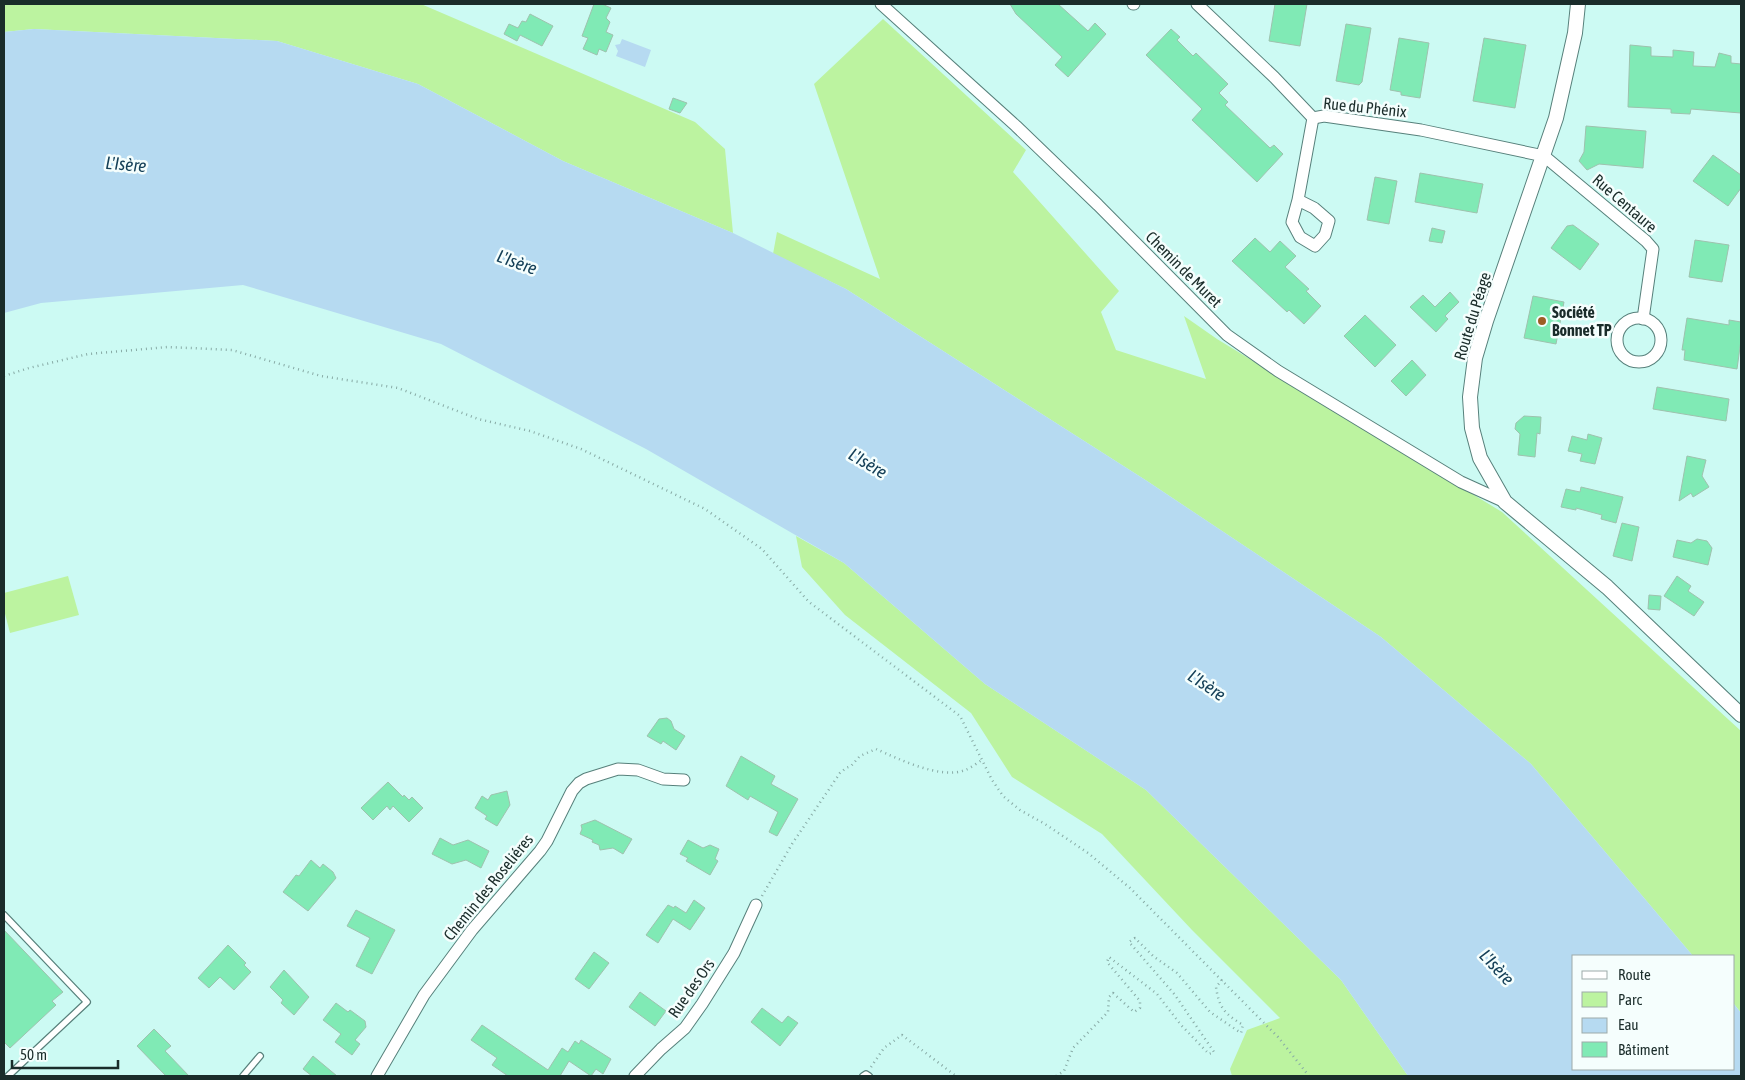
<svg xmlns="http://www.w3.org/2000/svg" width="1745" height="1080" font-family="'Asap Condensed',sans-serif">
<style>
.green{fill:#bcf3a0}
.water{fill:#b6daf1}
.building{fill:#80eab5;stroke:#9ec2ae}
.lines{fill:none;stroke-linecap:round;stroke-linejoin:round}
.service-casing{stroke:#57807b;stroke-width:8}
.minor-casing{stroke:#57807b;stroke-width:13}
.tertiary-casing{stroke:#57807b;stroke-width:16}
.path{stroke:#87aaa5;stroke-width:2.5;stroke-dasharray:1 4;stroke-linecap:butt}
.service{stroke:#fff;stroke-width:5.5}
.minor{stroke:#fff;stroke-width:11}
.tertiary{stroke:#fff;stroke-width:14}
.poi-dot{fill:#9c5e24;stroke:#f5fefd;stroke-width:2}
.labels{text-anchor:middle;dominant-baseline:central;stroke-width:5;stroke-linejoin:round;paint-order:stroke}
.street-label{font-size:16px;fill:#1a2c2a;stroke:#f5fefd}
.poi-label{font-size:16px;font-weight:bold;fill:#1a2c2a;stroke:#f5fefd;text-anchor:start}
.water-label{font-size:18px;font-style:italic;fill:#154058;stroke:#f5fefd}
</style>
<rect width="100%" height="100%" fill="#ccfaf3"/>
<g class="green">
<polygon points="4,4 421,4 695,122 725,149 733,233 563,161 418,84 277,41 34,29 4,32"/>
<polygon points="883,19 1026,150 1013,172 1119,291 1101,312 1116,350 1206,379 1184,316 1217,339 1502,512 1741,731 1741,1013 1734,1004 1734,956 1693,956 1531,764 1381,637 1147,481 846,289 773,254 777,232 880,279 814,84"/>
<polygon points="796,536 844,563 985,684 1146,790 1341,980 1408,1076 1232,1076 1230,1069 1247,1030 1280,1018 1192,930 1102,834 1012,777 971,713 845,615 802,567"/>
<polygon points="68,576 79,615 10,633 4,610 4,593"/>
</g>
<g class="water">
<polygon points="34,29 277,41 418,84 563,161 733,233 846,289 1147,481 1381,637 1531,764 1693,956 1574,956 1574,1069 1734,1069 1734,1004 1741,1013 1741,1076 1408,1076 1341,980 1146,790 985,684 844,563 646,449 441,344 243,285 41,303 4,313 4,32"/>
<polygon points="622,39 651,50 645,67 616,56 618,51 615,45 620,44"/>
</g>
<g class="building">
<polygon points="594,4 602,4 611,8 606,18 610,22 606,32 613,35 606,52 599,49 597,55 583,49 588,38 582,36"/>
<polygon points="1010,4 1058,4 1088,31 1095,23 1106,34 1068,77 1055,65 1062,57 1016,14"/>
<polygon points="1275,4 1307,4 1300,46 1269,41"/>
<polygon points="530,14 553,26 542,46 520,35 517,41 504,34 509,24 518,28 522,21 526,22"/>
<polygon points="1346,24 1371,28 1362,82 1359,85 1336,81"/>
<polygon points="1171,29 1180,37 1177,40 1193,56 1196,53 1228,84 1219,93 1228,102 1225,105 1270,148 1274,145 1283,154 1257,182 1192,120 1202,109 1146,55"/>
<polygon points="1399,38 1429,43 1420,98 1401,95 1401,92 1390,90"/>
<polygon points="1484,38 1526,45 1515,108 1473,101"/>
<polygon points="1630,45 1651,47 1651,56 1673,57 1673,50 1694,52 1693,66 1715,67 1719,53 1731,56 1731,63 1741,64 1741,113 1691,109 1690,114 1671,113 1671,109 1628,107"/>
<polygon points="673,98 687,103 680,113 669,109"/>
<polygon points="1586,126 1646,131 1643,168 1599,164 1587,170 1579,161 1584,152"/>
<polygon points="1713,155 1741,175 1741,188 1728,206 1693,181"/>
<polygon points="1420,173 1483,184 1477,213 1415,202"/>
<polygon points="1375,177 1397,181 1389,224 1367,220"/>
<polygon points="1573,225 1599,244 1580,270 1551,248 1567,226"/>
<polygon points="1432,228 1445,231 1442,243 1429,241"/>
<polygon points="1255,238 1270,252 1280,241 1296,256 1285,267 1309,289 1306,291 1321,306 1304,324 1289,310 1287,312 1232,261"/>
<polygon points="1695,240 1729,245 1722,282 1689,277"/>
<polygon points="1450,292 1459,302 1445,316 1448,319 1436,332 1410,307 1423,295 1435,307"/>
<polygon points="1533,296 1564,302 1556,344 1524,338"/>
<polygon points="1365,315 1396,345 1375,367 1344,336"/>
<polygon points="1687,318 1729,325 1729,320 1741,322 1741,340 1737,369 1684,360 1685,350 1682,350"/>
<polygon points="1412,360 1426,375 1406,396 1391,381"/>
<polygon points="1657,387 1729,399 1726,421 1653,409"/>
<polygon points="1524,416 1541,417 1540,434 1537,433 1535,457 1518,455 1520,434 1515,429 1516,423"/>
<polygon points="1588,434 1602,438 1595,464 1580,461 1582,454 1568,451 1572,436 1587,440"/>
<polygon points="1687,456 1706,460 1702,476 1709,487 1693,497 1691,493 1679,501"/>
<polygon points="1581,487 1623,497 1616,523 1601,519 1602,515 1576,508 1576,510 1561,507 1566,489 1580,492"/>
<polygon points="1622,523 1639,527 1632,561 1613,556"/>
<polygon points="1697,539 1707,541 1712,548 1708,565 1673,557 1677,540 1691,543"/>
<polygon points="1677,576 1691,586 1688,591 1704,602 1694,616 1664,596"/>
<polygon points="1649,595 1661,596 1660,610 1648,609"/>
<polygon points="667,718 671,721 674,729 685,736 676,750 663,741 661,744 647,736 659,719"/>
<polygon points="741,756 775,776 771,784 798,799 777,836 769,832 778,812 750,796 748,800 726,786"/>
<polygon points="388,782 403,797 404,795 409,800 412,797 423,808 409,822 393,806 390,810 387,806 373,820 361,808"/>
<polygon points="507,791 510,805 497,826 485,819 487,816 475,808 482,796 488,800 491,795"/>
<polygon points="595,820 632,839 623,854 613,848 600,850 599,845 592,842 593,840 580,834 582,829 581,825"/>
<polygon points="440,838 453,845 468,840 489,851 481,868 466,860 452,864 432,854"/>
<polygon points="688,840 703,848 710,845 719,849 715,859 718,861 710,875 686,861 688,858 680,854"/>
<polygon points="311,860 320,868 323,864 333,872 336,878 308,911 283,892 296,875 299,876"/>
<polygon points="694,900 705,908 690,930 673,919 658,943 646,935 668,905 674,908 675,906 686,913"/>
<polygon points="356,910 395,930 372,974 356,966 370,938 347,926"/>
<polygon points="4,930 63,992 52,1001 56,1005 10,1048 4,1042"/>
<polygon points="228,945 246,963 244,965 251,972 234,990 220,977 209,988 198,978"/>
<polygon points="594,952 609,963 589,989 575,979"/>
<polygon points="284,970 309,997 294,1015 281,1003 283,1000 270,987"/>
<polygon points="640,992 666,1011 655,1026 629,1007"/>
<polygon points="336,1003 348,1012 350,1010 365,1021 366,1027 355,1040 360,1044 352,1055 335,1042 341,1034 323,1020"/>
<polygon points="762,1008 782,1023 788,1016 798,1023 780,1046 751,1022"/>
<polygon points="482,1025 548,1070 562,1048 568,1052 575,1041 579,1044 581,1040 611,1059 603,1074 596,1069 591,1076 569,1061 560,1076 508,1076 492,1065 497,1058 471,1040"/>
<polygon points="154,1029 171,1046 165,1051 189,1076 166,1076 137,1046"/>
<polygon points="313,1056 337,1076 312,1076 303,1069"/>
</g>
<g class="lines">
<defs>
<g id="service">
<polyline points="4,915 87,1002 8,1076"/>
<polyline points="243,1076 260,1056"/>
<polyline points="863,1076 866,1074 869,1076"/>
</g>
<g id="minor">
<polyline points="881,4 1016,126 1098,205 1227,335 1278,371 1461,482 1505,502"/>
<polyline points="1133,4 1134,4"/>
<polyline points="1197,4 1274,77 1313,118 1324,116 1421,130 1544,156 1646,241 1653,249 1643,319"/>
<polyline points="1298,200 1314,208 1329,221 1325,235 1315,246 1300,237 1292,222 1298,200 1313,118"/>
<circle cx="1639" cy="340" r="22"/>
<polyline points="377,1076 424,995 472,930 540,851 547,841 572,791 579,783 586,779 618,769 638,770 663,779 684,780"/>
<polyline points="635,1076 661,1049 685,1028 702,1004 734,953 756,905"/>
</g>
<polyline id="tertiary" points="1578,4 1575,33 1556,118 1486,321 1475,358 1470,397 1472,428 1480,458 1505,502 1607,587 1741,715"/>
</defs>
<use href="#service" class="service-casing"/>
<use href="#minor" class="minor-casing"/>
<use href="#tertiary" class="tertiary-casing"/>
<g class="path">
<polyline points="4,376 29,368 88,354 168,347 232,350 321,376 398,388 478,419 530,431 581,449 705,509 762,549 809,602 960,716 992,780 1003,796 1020,810 1045,824 1088,853 1130,888 1278,1037 1309,1076"/>
<path d="M762,896L792,844L840,773L846,768L851,766L860,756L876,749C899,759 941,780 965,770C971,768 977,763 982,760"/>
<polyline points="871,1067 884,1048 902,1035 956,1076"/>
<path d="M1056,1076L1064,1071L1073,1048L1108,1012L1109,997L1113,993L1134,1012L1140,1008V1001L1107,962L1109,957L1157,994L1181,1025L1209,1054L1214,1052L1175,995L1129,942L1135,938L1153,956L1177,973L1210,1012L1241,1033L1243,1025C1225,1014 1219,1008 1216,987L1222,980"/>
</g>
<use href="#service" class="service"/>
<use href="#minor" class="minor"/>
<use href="#tertiary" class="tertiary"/>
</g>
<circle class="poi-dot" cx="1542" cy="321" r="5"/>
<g class="labels">
<g class="street-label">
<text transform="translate(1365 107) rotate(6)">Rue du Phénix</text>
<text transform="translate(1625 203) rotate(41)">Rue Centaure</text>
<text transform="translate(1184 269) rotate(45)">Chemin de Muret</text>
<text transform="translate(1472 316) rotate(-73)">Route du Péage</text>
<text transform="translate(488 887) rotate(-51)">Chemin des Roseliéres</text>
<text transform="translate(691 988) rotate(-55)">Rue des Ors</text>
</g>
<g class="poi-label">
<text x="1552" y="312">Société<tspan x="1552" dy="18">Bonnet TP</tspan></text>
</g>
<g class="water-label">
<text transform="translate(126 164) rotate(5)">L'Isère</text>
<text transform="translate(517 262) rotate(20)">L'Isère</text>
<text transform="translate(868 463) rotate(31)">L'Isère</text>
<text transform="translate(1207 685) rotate(34)">L'Isère</text>
<text transform="translate(1497 967) rotate(47)">L'Isère</text>
</g>
</g>
<rect width="1745" height="1080" fill="none" stroke="#1a2c2a" stroke-width="10"/>
<rect x="1572" y="955" width="162" height="115" fill="#f5fefd" stroke="#9daaa9"/>
<rect x="1582" y="971" width="25" height="8" fill="#ffffff" stroke="#9daaa9"/>
<text x="1618" y="980" font-size="15" fill="#1a2c2a">Route</text>
<rect x="1582" y="992" width="25" height="15" fill="#bcf3a0" stroke="#9daaa9"/>
<text x="1618" y="1005" font-size="15" fill="#1a2c2a">Parc</text>
<rect x="1582" y="1018" width="25" height="15" fill="#b6daf1" stroke="#9daaa9"/>
<text x="1618" y="1030" font-size="15" fill="#1a2c2a">Eau</text>
<rect x="1582" y="1042" width="25" height="15" fill="#80eab5" stroke="#9daaa9"/>
<text x="1618" y="1055" font-size="15" fill="#1a2c2a">Bâtiment</text>
<path d="M12 1060v8h106v-8" fill="none" stroke="#1a2c2a" stroke-width="2.5"/>
<text x="20" y="1060" font-size="15" fill="#1a2c2a" stroke="#f5fefd" stroke-width="4" paint-order="stroke">50 m</text>
</svg>
